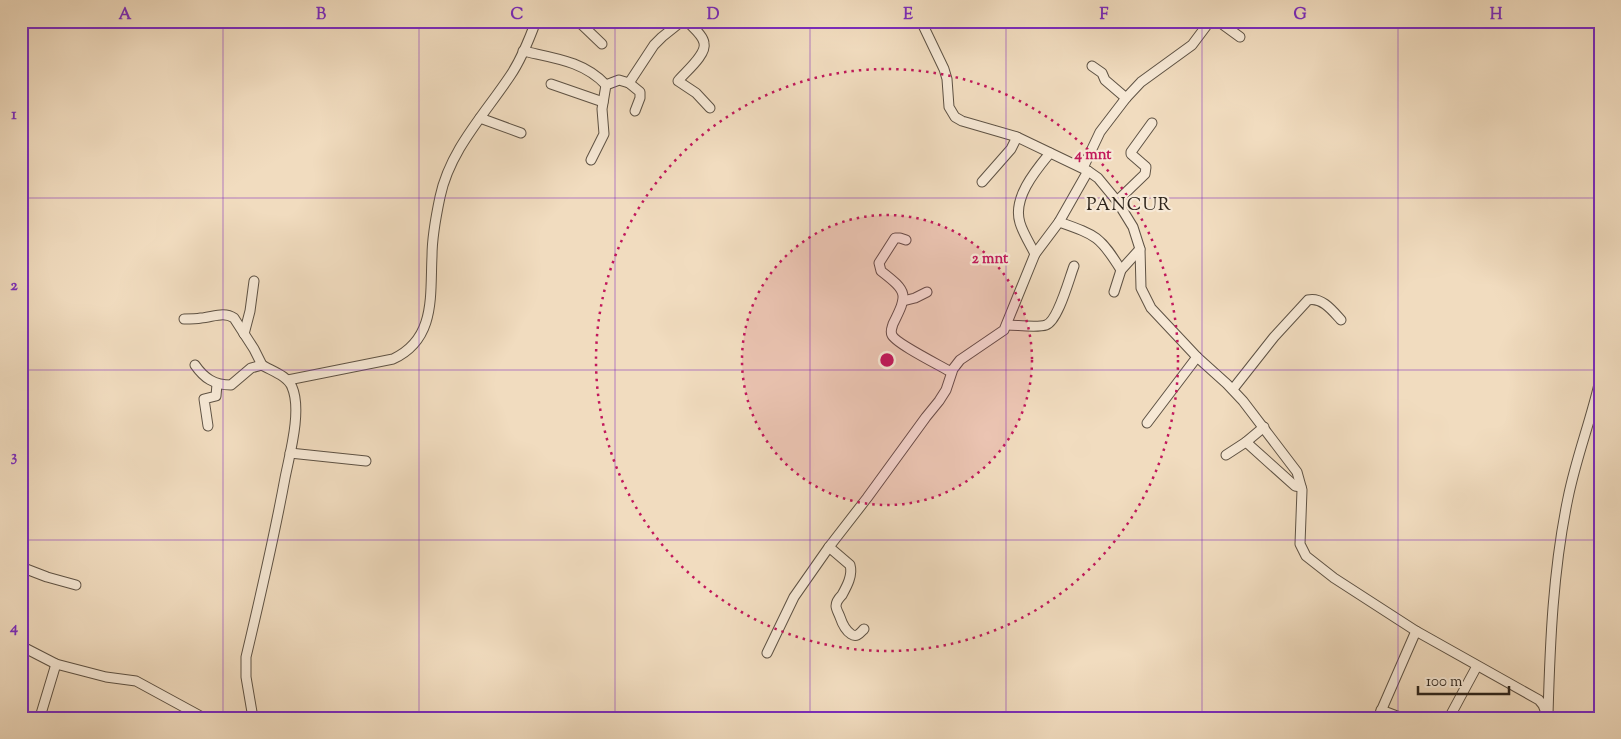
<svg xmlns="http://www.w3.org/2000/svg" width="1621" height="739" font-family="'Sorts Mill Goudy',serif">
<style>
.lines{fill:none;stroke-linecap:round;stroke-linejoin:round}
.minor-casing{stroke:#5e5244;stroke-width:11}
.minor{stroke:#f6e8d5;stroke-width:9}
.grid{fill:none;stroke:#7b2cbf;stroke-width:1;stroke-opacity:0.55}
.ring{fill:none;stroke:#c2185b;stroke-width:2.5;stroke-dasharray:2.5 5}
.labels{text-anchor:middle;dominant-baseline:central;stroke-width:4.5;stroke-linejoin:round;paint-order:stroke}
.quarter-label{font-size:18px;letter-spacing:1px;fill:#2d241b;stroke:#f6e8d5}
.centre{fill:#c2185b;stroke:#f6e8d5;stroke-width:2.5}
.ring-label{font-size:15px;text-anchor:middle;font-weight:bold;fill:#c2185b;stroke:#f6e8d5;stroke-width:4.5;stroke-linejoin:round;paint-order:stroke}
.neatline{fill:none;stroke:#7b2cbf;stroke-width:2}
.grid-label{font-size:16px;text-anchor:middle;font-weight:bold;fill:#7b2cbf}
</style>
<rect width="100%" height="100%" fill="#f1dcbf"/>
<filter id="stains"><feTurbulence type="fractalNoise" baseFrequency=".004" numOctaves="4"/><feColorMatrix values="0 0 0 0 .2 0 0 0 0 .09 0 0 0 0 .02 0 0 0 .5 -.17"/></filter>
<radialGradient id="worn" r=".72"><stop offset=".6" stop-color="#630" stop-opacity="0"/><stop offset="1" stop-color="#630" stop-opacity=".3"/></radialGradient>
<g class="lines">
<defs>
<g id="minor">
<polyline points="578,21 602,44"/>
<path d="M687,21C692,27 703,35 704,43C707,55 684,73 678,81L696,93L710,108"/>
<polyline points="921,21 944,69 947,79 949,107 955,117 962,121 1017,137 1088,171 1098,178 1117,201 1133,227 1140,249 1141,288 1151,308 1197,357 1227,384 1243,401 1297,472 1302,490 1300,544 1306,556 1334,578 1416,631 1539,700 1543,705 1548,718"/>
<polyline points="1218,21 1240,37"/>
<path d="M523,51C553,58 584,61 606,85"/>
<polyline points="1092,66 1102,73 1105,80 1126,98"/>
<polyline points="629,83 640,92 640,98 635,111"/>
<polyline points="551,84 603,102"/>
<polyline points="480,118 521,133"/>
<polyline points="591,160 604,134 602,109 606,85 619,80 629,83 654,45 662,37 682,21"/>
<polyline points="1083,168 1100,132 1126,98 1141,82 1192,45 1210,21"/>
<polyline points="982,182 1011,149 1017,137"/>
<polyline points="1117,201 1145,174 1146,167 1131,154 1131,152 1152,123"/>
<path d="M1059,222C1096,235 1100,236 1121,270"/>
<path d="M906,240L900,238H895L879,263L881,271C908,292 908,294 893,324C892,328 890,331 892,335C895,343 941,366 951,372"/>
<path d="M1035,254C1030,244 1023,233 1020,223C1012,198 1036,170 1050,153"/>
<polyline points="1114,292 1121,270 1140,249"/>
<polyline points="903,301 915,298 927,292"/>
<path d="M184,319C190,319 196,319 201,318C213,317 224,311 234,318L254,349L262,365"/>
<path d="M1007,325C1017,325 1037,328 1046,325C1058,321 1069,279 1074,266"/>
<polyline points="244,334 250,311 254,281"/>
<path d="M195,365C204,378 214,385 231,385L251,368L262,365C272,371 288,376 292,387C302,410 290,453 285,478C274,538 260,598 246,657V677L253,718"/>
<path d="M288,380L393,359C436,339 430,296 432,256C432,237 436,216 440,197C450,150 484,115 510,76C521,60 529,40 536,21"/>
<path d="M1233,389L1274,337L1308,300C1322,297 1332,310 1341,320"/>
<polyline points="1147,423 1197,357"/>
<polyline points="208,426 204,399 216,396 217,384"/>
<polyline points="1264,427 1246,442 1295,486 1301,487"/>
<polyline points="290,453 366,461"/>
<polyline points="1226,455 1246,442"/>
<path d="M829,547L850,565C853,575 847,586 842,595C839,598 836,601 836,606C836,609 839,614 840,617C842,623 845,630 851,634C857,638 860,633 864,629"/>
<polyline points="21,567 47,577 76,585"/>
<polyline points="21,646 56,664 106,677 136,681 204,718"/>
<polyline points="767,653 794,597 829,547 867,498 926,417 939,401 946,390 953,369 960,360 1004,330 1035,254 1059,222 1088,171"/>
<polyline points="1381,710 1402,718"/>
<path d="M1548,715C1550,642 1553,570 1568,498C1576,458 1591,420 1600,380"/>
<polyline points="40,717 56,664"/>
<polyline points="1378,718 1416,631"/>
<polyline points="1449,718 1477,666"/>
</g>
</defs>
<use href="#minor" class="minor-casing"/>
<use href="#minor" class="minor"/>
</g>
<path class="grid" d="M223,21V718M419,21V718M615,21V718M810,21V718M1006,21V718M1202,21V718M1398,21V718M21,198H1600M21,370H1600M21,540H1600"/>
<circle cx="887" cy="360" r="145" fill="#c2185b" fill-opacity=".12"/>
<g class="ring">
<circle cx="887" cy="360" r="145"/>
<circle cx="887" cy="360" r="291"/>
</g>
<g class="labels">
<g class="quarter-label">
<text x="1129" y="206">PANCUR</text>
</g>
</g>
<circle cx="887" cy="360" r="8" class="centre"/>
<g class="ring-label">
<text x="1093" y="159">4 mnt</text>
<text x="990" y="263">2 mnt</text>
</g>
<rect width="1621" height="739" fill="none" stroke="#f1dcbf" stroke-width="55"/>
<path d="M1418 686v8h91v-8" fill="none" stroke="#2d241b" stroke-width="2.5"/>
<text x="1426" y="686" font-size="15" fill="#2d241b" stroke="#f6e8d5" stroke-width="4" paint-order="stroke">100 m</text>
<rect x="28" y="28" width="1566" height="684" class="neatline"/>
<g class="grid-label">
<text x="125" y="19">A</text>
<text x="321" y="19">B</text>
<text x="517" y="19">C</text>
<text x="713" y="19">D</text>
<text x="908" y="19">E</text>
<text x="1104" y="19">F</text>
<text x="1300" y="19">G</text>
<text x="1496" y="19">H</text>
<text x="14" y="119">1</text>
<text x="14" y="290">2</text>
<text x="14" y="461">3</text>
<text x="14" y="632">4</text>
</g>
<rect width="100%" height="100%" filter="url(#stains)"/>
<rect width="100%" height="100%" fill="url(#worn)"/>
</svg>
